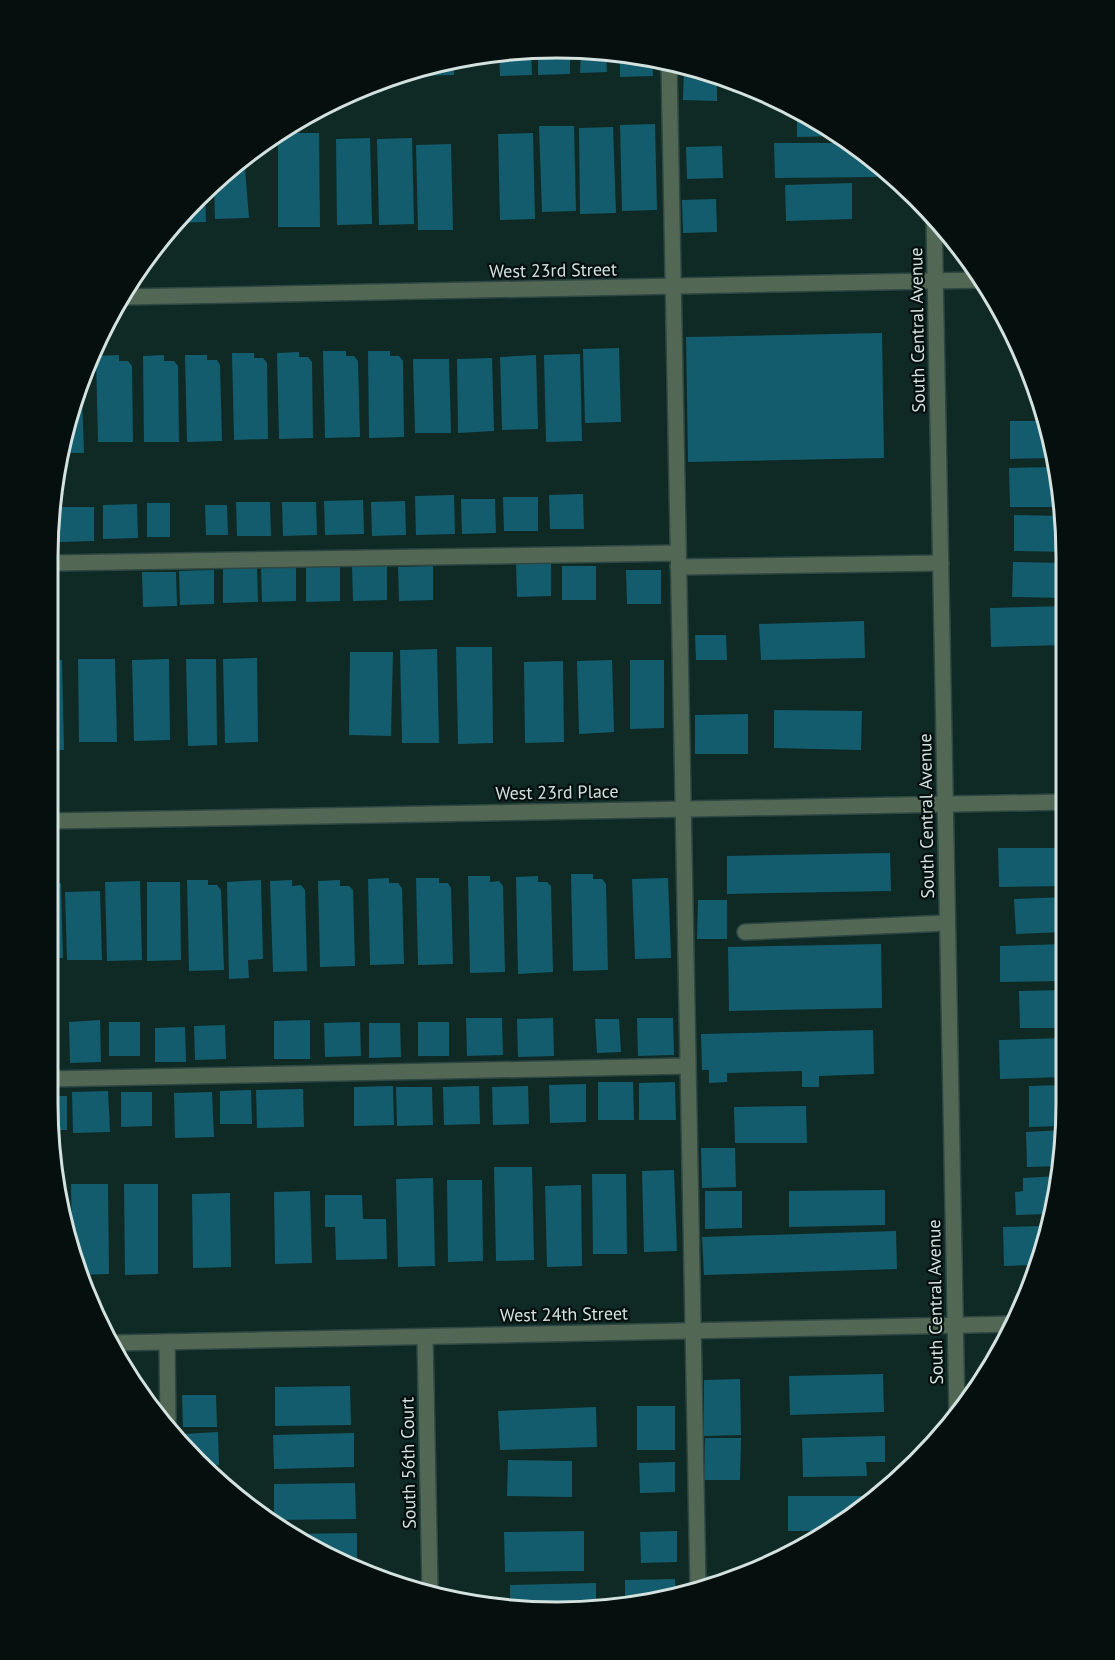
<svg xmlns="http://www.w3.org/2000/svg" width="1115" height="1660" font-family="'PT Sans',sans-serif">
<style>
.building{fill:#135c6d}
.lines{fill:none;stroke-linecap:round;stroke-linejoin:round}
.service-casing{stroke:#2e4743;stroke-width:18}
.minor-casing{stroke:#2e4743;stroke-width:18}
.tertiary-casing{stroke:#2e4743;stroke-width:18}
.service{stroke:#526855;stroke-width:15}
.minor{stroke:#526855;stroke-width:15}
.tertiary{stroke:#526855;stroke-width:15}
.labels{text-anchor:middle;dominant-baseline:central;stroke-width:4.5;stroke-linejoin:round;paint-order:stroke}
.street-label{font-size:18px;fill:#d3e2df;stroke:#050f0e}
.rim{fill:none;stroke:#d3e2df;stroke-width:3}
</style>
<rect width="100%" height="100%" fill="#0f2925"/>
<g class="building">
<polygon points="531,49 532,75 500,76 499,53"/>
<polygon points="538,50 570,51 570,74 538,75"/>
<polygon points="581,51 606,52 607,72 580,73"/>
<polygon points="620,52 652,59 653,76 620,77"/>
<polygon points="454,61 454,75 414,76 414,70"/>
<polygon points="684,66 717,74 717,101 683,100"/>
<polygon points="797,109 813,116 840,136 797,137"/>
<polygon points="655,124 657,210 622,211 620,125"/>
<polygon points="539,126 574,126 576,211 542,212"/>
<polygon points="613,127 616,213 580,214 579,128"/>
<polygon points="280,133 319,133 320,227 278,227 278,134"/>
<polygon points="533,133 535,219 500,220 498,134"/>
<polygon points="370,138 372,224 337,225 336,139"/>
<polygon points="412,138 414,224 379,225 377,139"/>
<polygon points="774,143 849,143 877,163 877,177 775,178"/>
<polygon points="451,144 453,230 418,230 416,145"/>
<polygon points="722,146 723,178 687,179 686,147"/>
<polygon points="244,156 249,218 215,219 214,184"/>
<polygon points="852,183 852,219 786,221 785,185"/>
<polygon points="205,193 206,222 174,223 175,221"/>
<polygon points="716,199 717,232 683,233 682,200"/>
<polygon points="882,333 884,458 688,462 686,337"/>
<polygon points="619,348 621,422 585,423 583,349"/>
<polygon points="323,351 346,351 346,356 354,356 358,361 360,437 325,438"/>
<polygon points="368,351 390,351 390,356 399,356 403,361 404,437 369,438"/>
<polygon points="299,352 299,357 308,357 312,362 313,438 279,439 277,353"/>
<polygon points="232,353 254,353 254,358 263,358 267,363 268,439 234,440"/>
<polygon points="580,354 582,441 546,442 544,355"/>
<polygon points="119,355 119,361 128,361 132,366 133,442 98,442 96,356"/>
<polygon points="164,355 164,361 174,361 178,366 179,442 144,442 143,356"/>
<polygon points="185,355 207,355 207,360 217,360 220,365 222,441 187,442"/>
<polygon points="536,355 538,429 502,430 500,357"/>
<polygon points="492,358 494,431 458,433 457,359"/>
<polygon points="413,359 449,359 451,433 415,433"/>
<polygon points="82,393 84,453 64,453 67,441"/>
<polygon points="1010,421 1048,421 1055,458 1010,459"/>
<polygon points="1057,467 1063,507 1010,507 1009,468"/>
<polygon points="583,494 584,529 550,529 549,495"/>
<polygon points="454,495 455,534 416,535 415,496"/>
<polygon points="503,497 538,497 538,531 504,531"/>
<polygon points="461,499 495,499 496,533 462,534"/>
<polygon points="363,500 364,534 325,535 324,501"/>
<polygon points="405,501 406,535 372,536 371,502"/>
<polygon points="236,502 270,502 271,536 237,536"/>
<polygon points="282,502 316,502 317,535 283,536"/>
<rect x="147" y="503" width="23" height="34"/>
<polygon points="137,504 138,538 103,539 103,505"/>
<polygon points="205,505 227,505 228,535 206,535"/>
<polygon points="60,507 94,507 94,541 60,542"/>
<polygon points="1014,515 1064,516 1066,552 1014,551"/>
<polygon points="551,562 551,596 517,597 516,563"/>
<polygon points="1013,562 1066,563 1066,598 1012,597"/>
<polygon points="387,566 387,600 353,601 352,567"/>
<polygon points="433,566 433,600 399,601 398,567"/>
<rect x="562" y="566" width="34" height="34"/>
<polygon points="261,567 296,567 296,601 262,602"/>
<polygon points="306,567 340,567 340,601 306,602"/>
<polygon points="223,568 257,568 258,602 223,603"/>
<polygon points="214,570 214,604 180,605 179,571"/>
<polygon points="626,570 661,570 661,604 627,604"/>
<polygon points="142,572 176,572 177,606 143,607"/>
<polygon points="1066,606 1065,645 991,647 990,608"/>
<polygon points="864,621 865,658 761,660 759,624"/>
<polygon points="695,635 726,635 727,660 696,660"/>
<polygon points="456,647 492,647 493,743 458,744"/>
<polygon points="437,649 439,743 402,743 400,650"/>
<polygon points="350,652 393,652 391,736 349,735"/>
<polygon points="257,658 258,742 225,743 223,659"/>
<polygon points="78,659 115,659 117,742 79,742"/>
<polygon points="169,659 170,740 134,741 132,660"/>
<polygon points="186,659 216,659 217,745 188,746"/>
<polygon points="62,660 64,750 51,750 51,661"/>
<polygon points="612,660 614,732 579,734 577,661"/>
<polygon points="630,660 664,660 664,728 630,729"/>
<polygon points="563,661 564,742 525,743 524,662"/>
<polygon points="774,710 862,711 861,750 774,748"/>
<polygon points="748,714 748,754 695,754 695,715"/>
<polygon points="998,848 1064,848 1064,886 999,887"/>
<polygon points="890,853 891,891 727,894 727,856"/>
<polygon points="571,874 593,874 593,879 602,879 606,884 608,970 573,971"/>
<polygon points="468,876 490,876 490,882 499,881 503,886 505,972 470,973"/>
<polygon points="538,876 538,882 547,882 551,886 553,972 518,974 516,877"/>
<polygon points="389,878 389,883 398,883 402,888 404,964 370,965 368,879"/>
<polygon points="416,878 439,878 439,883 448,883 451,888 453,964 418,965"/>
<polygon points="668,878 671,958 635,959 632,879"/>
<polygon points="187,880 208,880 208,885 217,885 221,890 224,970 189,971"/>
<polygon points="261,880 263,959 248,960 249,978 229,979 227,882"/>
<polygon points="292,880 292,886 301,885 305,890 307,971 273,972 270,881"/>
<polygon points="340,880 340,886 349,886 353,890 355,966 320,967 318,881"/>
<polygon points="140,881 142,960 107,961 105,882"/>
<polygon points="147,882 180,882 181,960 147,961"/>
<polygon points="50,883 61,883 63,958 49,958"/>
<polygon points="100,891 102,960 67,960 65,892"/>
<polygon points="1064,897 1064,932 1016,934 1014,899"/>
<polygon points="698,900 727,900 727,939 697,939"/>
<polygon points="881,944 882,1008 729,1011 728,947"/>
<polygon points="1064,944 1064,981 1000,982 1000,946"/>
<polygon points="1064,990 1063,1028 1020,1028 1019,991"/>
<polygon points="466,1018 502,1018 503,1055 467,1056"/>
<polygon points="553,1018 554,1056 518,1057 517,1019"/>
<polygon points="637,1018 673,1018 674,1055 638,1056"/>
<polygon points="595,1019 619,1019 621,1052 597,1053"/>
<polygon points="100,1020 101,1062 70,1063 69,1022"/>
<polygon points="310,1020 310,1059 274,1059 274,1021"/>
<rect x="109" y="1022" width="31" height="34"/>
<polygon points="360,1022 361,1056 325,1057 324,1023"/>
<rect x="418" y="1022" width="31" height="34"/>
<polygon points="369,1023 400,1023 401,1057 369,1058"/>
<polygon points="225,1025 226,1059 195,1060 194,1026"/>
<polygon points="185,1027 186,1062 155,1062 155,1028"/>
<polygon points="873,1030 874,1074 819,1076 819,1087 802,1087 802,1071 727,1073 727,1082 709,1083 709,1070 702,1070 701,1034"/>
<polygon points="1063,1038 1063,1077 1000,1079 999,1040"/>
<polygon points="598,1082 633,1082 634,1120 598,1120"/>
<polygon points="675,1082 676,1120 639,1120 639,1083"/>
<polygon points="586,1084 586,1122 550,1123 549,1085"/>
<polygon points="1063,1085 1063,1126 1029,1127 1029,1086"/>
<polygon points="393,1086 394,1125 354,1126 354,1087"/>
<polygon points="479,1086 480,1124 444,1125 443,1087"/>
<polygon points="528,1086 529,1124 493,1125 492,1087"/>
<polygon points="396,1087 432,1087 433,1125 397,1126"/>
<polygon points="303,1089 304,1127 257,1128 256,1090"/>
<polygon points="251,1090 252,1124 220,1124 220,1091"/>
<polygon points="108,1091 110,1132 73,1133 72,1092"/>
<polygon points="121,1092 152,1092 152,1126 121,1127"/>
<polygon points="212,1092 214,1137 175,1138 174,1093"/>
<polygon points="48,1096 67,1096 67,1130 53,1130"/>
<polygon points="806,1106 807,1143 735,1143 734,1107"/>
<polygon points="1063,1130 1063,1166 1027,1167 1026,1132"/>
<polygon points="701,1148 735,1148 736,1187 702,1188"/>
<polygon points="494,1167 532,1167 534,1260 496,1261"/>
<polygon points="674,1170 677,1251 644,1252 642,1171"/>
<polygon points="592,1174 626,1174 627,1254 593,1254"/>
<polygon points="1060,1176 1049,1214 1016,1215 1015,1192 1023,1191 1023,1178"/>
<polygon points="433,1178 435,1266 398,1267 396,1179"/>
<polygon points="447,1180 482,1180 483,1261 448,1262"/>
<polygon points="71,1184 108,1184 109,1274 79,1275 75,1266 72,1246"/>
<polygon points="124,1184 158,1184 158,1274 125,1275"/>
<polygon points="581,1185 582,1266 547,1267 545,1186"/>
<polygon points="885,1190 885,1225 789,1227 789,1191"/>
<polygon points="310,1191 312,1263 275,1264 274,1192"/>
<polygon points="705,1191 742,1191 742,1228 705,1229"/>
<polygon points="230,1193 231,1267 193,1268 192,1194"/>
<polygon points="325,1195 362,1195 363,1219 386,1219 387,1259 336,1260 335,1227 325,1227"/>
<polygon points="1045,1226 1034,1265 1004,1266 1003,1227"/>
<polygon points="896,1231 897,1269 704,1275 702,1237"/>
<polygon points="883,1374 884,1412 790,1415 789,1376"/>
<polygon points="740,1379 741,1435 704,1436 704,1380"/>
<polygon points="350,1386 351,1425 275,1426 275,1387"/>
<polygon points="182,1395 216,1395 217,1427 183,1427"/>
<rect x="637" y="1406" width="38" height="44"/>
<polygon points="596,1407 597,1447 500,1450 498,1411"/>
<polygon points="218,1432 219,1465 208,1465 184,1439 184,1434"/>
<polygon points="354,1433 354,1467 274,1469 273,1435"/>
<polygon points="885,1436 885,1462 866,1462 867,1476 803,1477 802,1438"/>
<polygon points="705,1438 741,1438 740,1480 704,1480"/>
<polygon points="508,1460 572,1461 572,1497 507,1496"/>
<polygon points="675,1462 675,1492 640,1493 639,1463"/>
<polygon points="355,1483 356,1519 274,1520 274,1484"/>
<polygon points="788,1496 864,1496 864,1501 828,1531 788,1531"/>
<polygon points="584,1531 584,1571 505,1572 504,1532"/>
<polygon points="677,1531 677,1562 641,1563 640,1532"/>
<polygon points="357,1533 357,1570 294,1534"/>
<polygon points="727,1575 727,1576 707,1584 706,1576"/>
<polygon points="675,1579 676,1595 657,1602 625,1604 625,1580"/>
<polygon points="596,1583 596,1606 524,1611 510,1608 510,1585"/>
</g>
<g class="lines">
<defs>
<g id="service">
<polyline points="669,63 698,1587"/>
<polyline points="52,563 678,553"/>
<polyline points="678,567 941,563"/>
<polyline points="745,932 947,923"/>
<polyline points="48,1079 688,1066"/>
<polyline points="167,1342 168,1422"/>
</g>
<g id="minor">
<polyline points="124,297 982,280"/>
<polyline points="50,821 1064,802"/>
<polyline points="425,1337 430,1589"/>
<polyline points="113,1343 1016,1324"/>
</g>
<polyline id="tertiary" points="934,218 957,1414"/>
</defs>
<use href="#service" class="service-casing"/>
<use href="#minor" class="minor-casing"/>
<use href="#tertiary" class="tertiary-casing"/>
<use href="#service" class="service"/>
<use href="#minor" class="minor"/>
<use href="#tertiary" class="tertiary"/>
</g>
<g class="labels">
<g class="street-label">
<text transform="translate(553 270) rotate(-1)">West 23rd Street</text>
<text transform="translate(917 330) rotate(-91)">South Central Avenue</text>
<text transform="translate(557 792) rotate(-1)">West 23rd Place</text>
<text transform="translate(926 816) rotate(-91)">South Central Avenue</text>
<text transform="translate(935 1302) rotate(-91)">South Central Avenue</text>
<text transform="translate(564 1314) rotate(-1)">West 24th Street</text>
<text transform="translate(408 1463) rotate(-91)">South 56th Court</text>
</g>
</g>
<path d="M0 0H1115V1660H0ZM557 58H557A499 499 0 0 1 1056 557V1103A499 499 0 0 1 557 1602H557A499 499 0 0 1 58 1103V557A499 499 0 0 1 557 58Z" fill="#050f0e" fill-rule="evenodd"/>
<path class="rim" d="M557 58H557A499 499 0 0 1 1056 557V1103A499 499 0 0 1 557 1602H557A499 499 0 0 1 58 1103V557A499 499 0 0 1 557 58Z"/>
</svg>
